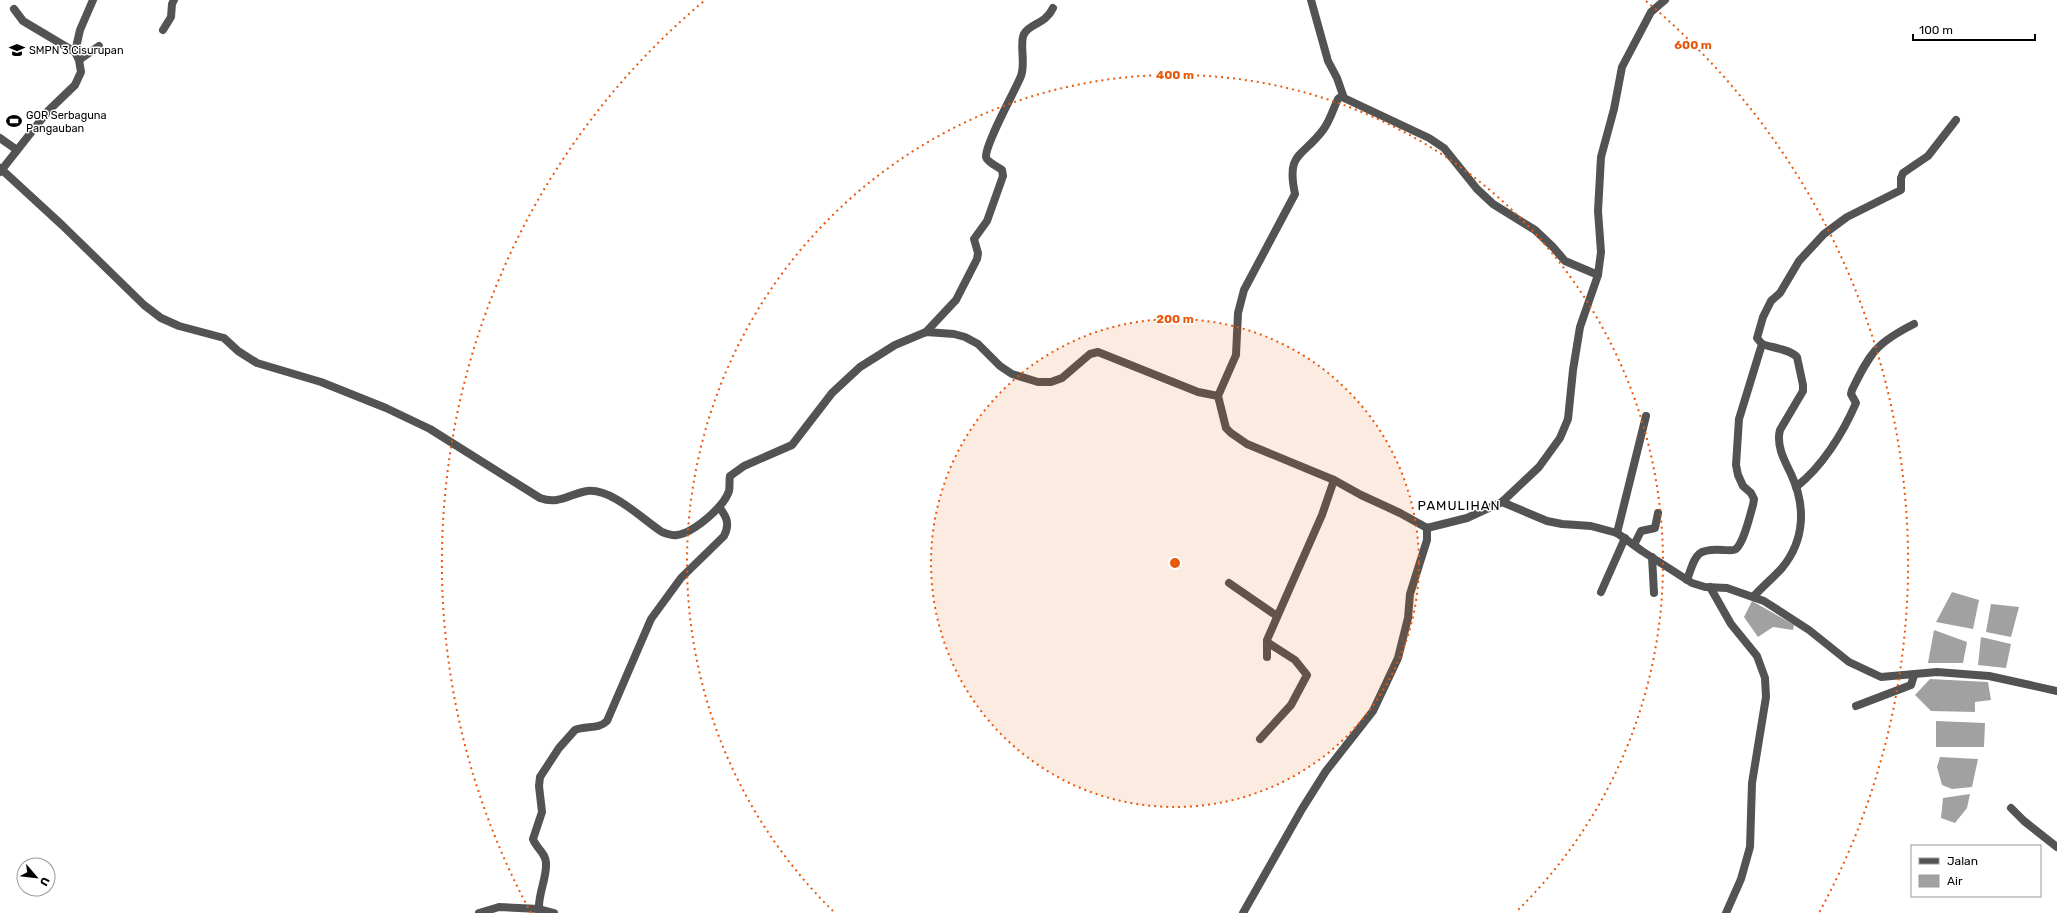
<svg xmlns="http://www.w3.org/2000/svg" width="2057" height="913" font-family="Rubik,sans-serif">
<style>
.water{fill:#a1a1a1}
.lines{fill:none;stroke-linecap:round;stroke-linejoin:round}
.minor{stroke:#535353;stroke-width:8}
.ring{fill:none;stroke:#e8590c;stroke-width:2;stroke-dasharray:2 4}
.labels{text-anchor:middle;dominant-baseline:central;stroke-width:3;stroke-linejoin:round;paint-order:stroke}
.poi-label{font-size:11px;fill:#000;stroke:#fff;text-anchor:start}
.quarter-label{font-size:13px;letter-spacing:1px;fill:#000;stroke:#fff}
.centre{fill:#e8590c;stroke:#fff;stroke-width:2}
.ring-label{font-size:12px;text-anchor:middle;font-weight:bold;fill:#e8590c;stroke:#fff;stroke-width:3;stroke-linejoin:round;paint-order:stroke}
</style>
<rect width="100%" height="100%" fill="#fff"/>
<g class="water">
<polygon points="1952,592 1979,600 1973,629 1936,622"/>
<polygon points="1752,601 1794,625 1793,630 1773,627 1758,637 1744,617"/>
<polygon points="1991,604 2019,607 2011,637 1986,632"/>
<polygon points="1934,630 1967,642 1963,663 1928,663"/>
<polygon points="1981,637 2011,644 2006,668 1978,665"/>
<polygon points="1930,679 1988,682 1991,700 1975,702 1975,712 1931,711 1915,695"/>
<polygon points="1936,721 1985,723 1984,747 1936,747"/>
<polygon points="1940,757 1978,759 1972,787 1952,789 1942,785 1937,767"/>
<polygon points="1970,794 1967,808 1955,823 1941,818 1943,798"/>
</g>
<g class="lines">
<g class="minor">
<polyline points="1311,0 1328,61 1337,78 1344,98 1429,138 1444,148 1477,189 1493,204 1535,230 1553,247 1565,261 1598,275"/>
<polyline points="14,9 23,21 75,52"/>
<polyline points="163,30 171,17 172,4 174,0"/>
<polyline points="79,60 99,46"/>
<polyline points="0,138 17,150"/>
<path d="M0,168L62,225L144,305L161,318L179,326L224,338L238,351L257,363L321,382L386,408L430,429L540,498C559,505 569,494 587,491C612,488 642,519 662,532C667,534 672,536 677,535C693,533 724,507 729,491C730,487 729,480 730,476L744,466L792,445L832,393L860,367L895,345L926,332L954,334L965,337L978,344L1000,366L1012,374L1038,382H1051L1062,378L1090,354L1098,352L1198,392L1218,396L1226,428L1231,433L1247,444L1334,480L1361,495L1400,513L1427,528L1467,518L1502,502L1547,521L1562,524L1591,526L1617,533L1642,551L1692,583L1705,587L1727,588L1764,601L1809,630L1849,662L1881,677L1937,672L1989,676L2057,691"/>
<polyline points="0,172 48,111 75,85 81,72 79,60 75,52 80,30 93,0"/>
<path d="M926,332L956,300L977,259L978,253L974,239L987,221L1003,176L1002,170C998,167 987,162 986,157C985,144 1015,91 1021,76C1026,63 1019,43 1024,34C1030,23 1045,25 1053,8"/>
<path d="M1218,396L1236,355L1238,313L1244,290L1295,194C1286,152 1302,158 1323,130C1330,121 1333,109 1338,99L1342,96"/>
<path d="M1796,487C1822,467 1843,433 1856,403L1851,394L1852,390C1870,353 1876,343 1914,324"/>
<polyline points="1502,502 1539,467 1560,438 1568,419 1573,370 1580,327 1598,275 1601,252 1598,211 1601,157 1614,109 1622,67 1651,12 1665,0"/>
<polyline points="1617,533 1646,416"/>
<polyline points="1634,545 1641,531 1655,528 1658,513"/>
<polyline points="1652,557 1654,593"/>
<path d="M1687,580C1696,555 1695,548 1724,550C1728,550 1733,551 1736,549C1744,542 1750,515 1753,505L1754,499L1751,493L1743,486L1738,475L1736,465L1739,419L1762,344L1757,338L1763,317L1771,301L1780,293L1799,261L1824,234L1847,217L1901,190V178L1903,173L1928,156L1956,120"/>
<polyline points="1229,583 1277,616"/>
<polyline points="1710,587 1731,624 1757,656 1765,678 1766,697 1752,783 1750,847 1741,879 1726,913"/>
<polyline points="1601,592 1625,538"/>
<path d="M1754,596C1763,586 1773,578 1782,568C1805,540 1806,506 1791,474C1784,460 1776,445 1780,430L1803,391V385L1797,357C1789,349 1773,348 1762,344"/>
<polyline points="1267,657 1267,640 1322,515 1334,480"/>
<polyline points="1856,706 1911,685 1914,675"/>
<polyline points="1260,739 1291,705 1307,675 1295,660 1267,642"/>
<polyline points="2011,808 2024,821 2057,847"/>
<polyline points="539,909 554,913"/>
<path d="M479,913L499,907L539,909C538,894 547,878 546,863C546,853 536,848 533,839L542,812L539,786L540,777L559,748L575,730C586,725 598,730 607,721L651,619L681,578L724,536C730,524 727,517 719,507"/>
<polyline points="1243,913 1302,809 1326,771 1373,711 1398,658 1408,618 1410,594 1427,540 1427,528"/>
</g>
</g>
<circle cx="1175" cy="563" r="244" fill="#e8590c" fill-opacity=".12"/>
<g class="ring">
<circle cx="1175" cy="563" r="244"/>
<path d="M833 911A488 488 0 1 1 1517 911"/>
<path d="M531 913A733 733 0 0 1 704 1M1646 1A733 733 0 0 1 1819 913"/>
</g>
<defs>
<symbol id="school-bare" viewBox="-9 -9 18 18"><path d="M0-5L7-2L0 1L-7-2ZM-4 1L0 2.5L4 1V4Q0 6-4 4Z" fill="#000" stroke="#fff" stroke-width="2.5" paint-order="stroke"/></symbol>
<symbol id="stadium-bare" viewBox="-9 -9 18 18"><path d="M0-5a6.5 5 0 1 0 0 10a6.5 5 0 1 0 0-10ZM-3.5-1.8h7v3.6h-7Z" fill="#000" stroke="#fff" stroke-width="2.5" paint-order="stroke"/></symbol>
</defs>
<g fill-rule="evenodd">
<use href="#school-bare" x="6" y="39" width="22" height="22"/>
<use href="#stadium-bare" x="3" y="110" width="22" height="22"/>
</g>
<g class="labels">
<g class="poi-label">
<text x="29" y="50">SMPN 3 Cisurupan</text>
<text x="26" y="115">GOR Serbaguna<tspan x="26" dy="13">Pangauban</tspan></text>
</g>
<g class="quarter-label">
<text x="1459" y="505">PAMULIHAN</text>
</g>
</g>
<circle cx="1175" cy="563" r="6" class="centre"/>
<g class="ring-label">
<text x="1693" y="49">600 m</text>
<text x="1175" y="79">400 m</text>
<text x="1175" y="323">200 m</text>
</g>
<rect x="1911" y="845" width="130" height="52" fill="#ffffff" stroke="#999999"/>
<rect x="1919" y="858" width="20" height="6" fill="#535353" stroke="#999999"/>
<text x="1947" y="865" font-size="12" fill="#000000">Jalan</text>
<rect x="1919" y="875" width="20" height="12" fill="#a1a1a1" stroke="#999999"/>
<text x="1947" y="885" font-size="12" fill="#000000">Air</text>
<g transform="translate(36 877) rotate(118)"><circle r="19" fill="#ffffff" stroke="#999999"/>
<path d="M0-3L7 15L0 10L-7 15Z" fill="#000000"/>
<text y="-6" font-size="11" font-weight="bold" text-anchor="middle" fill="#000000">U</text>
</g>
<path d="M1913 34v6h122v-6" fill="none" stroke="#000000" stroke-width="2"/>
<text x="1919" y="34" font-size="12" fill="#000000" stroke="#ffffff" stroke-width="3" paint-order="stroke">100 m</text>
</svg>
